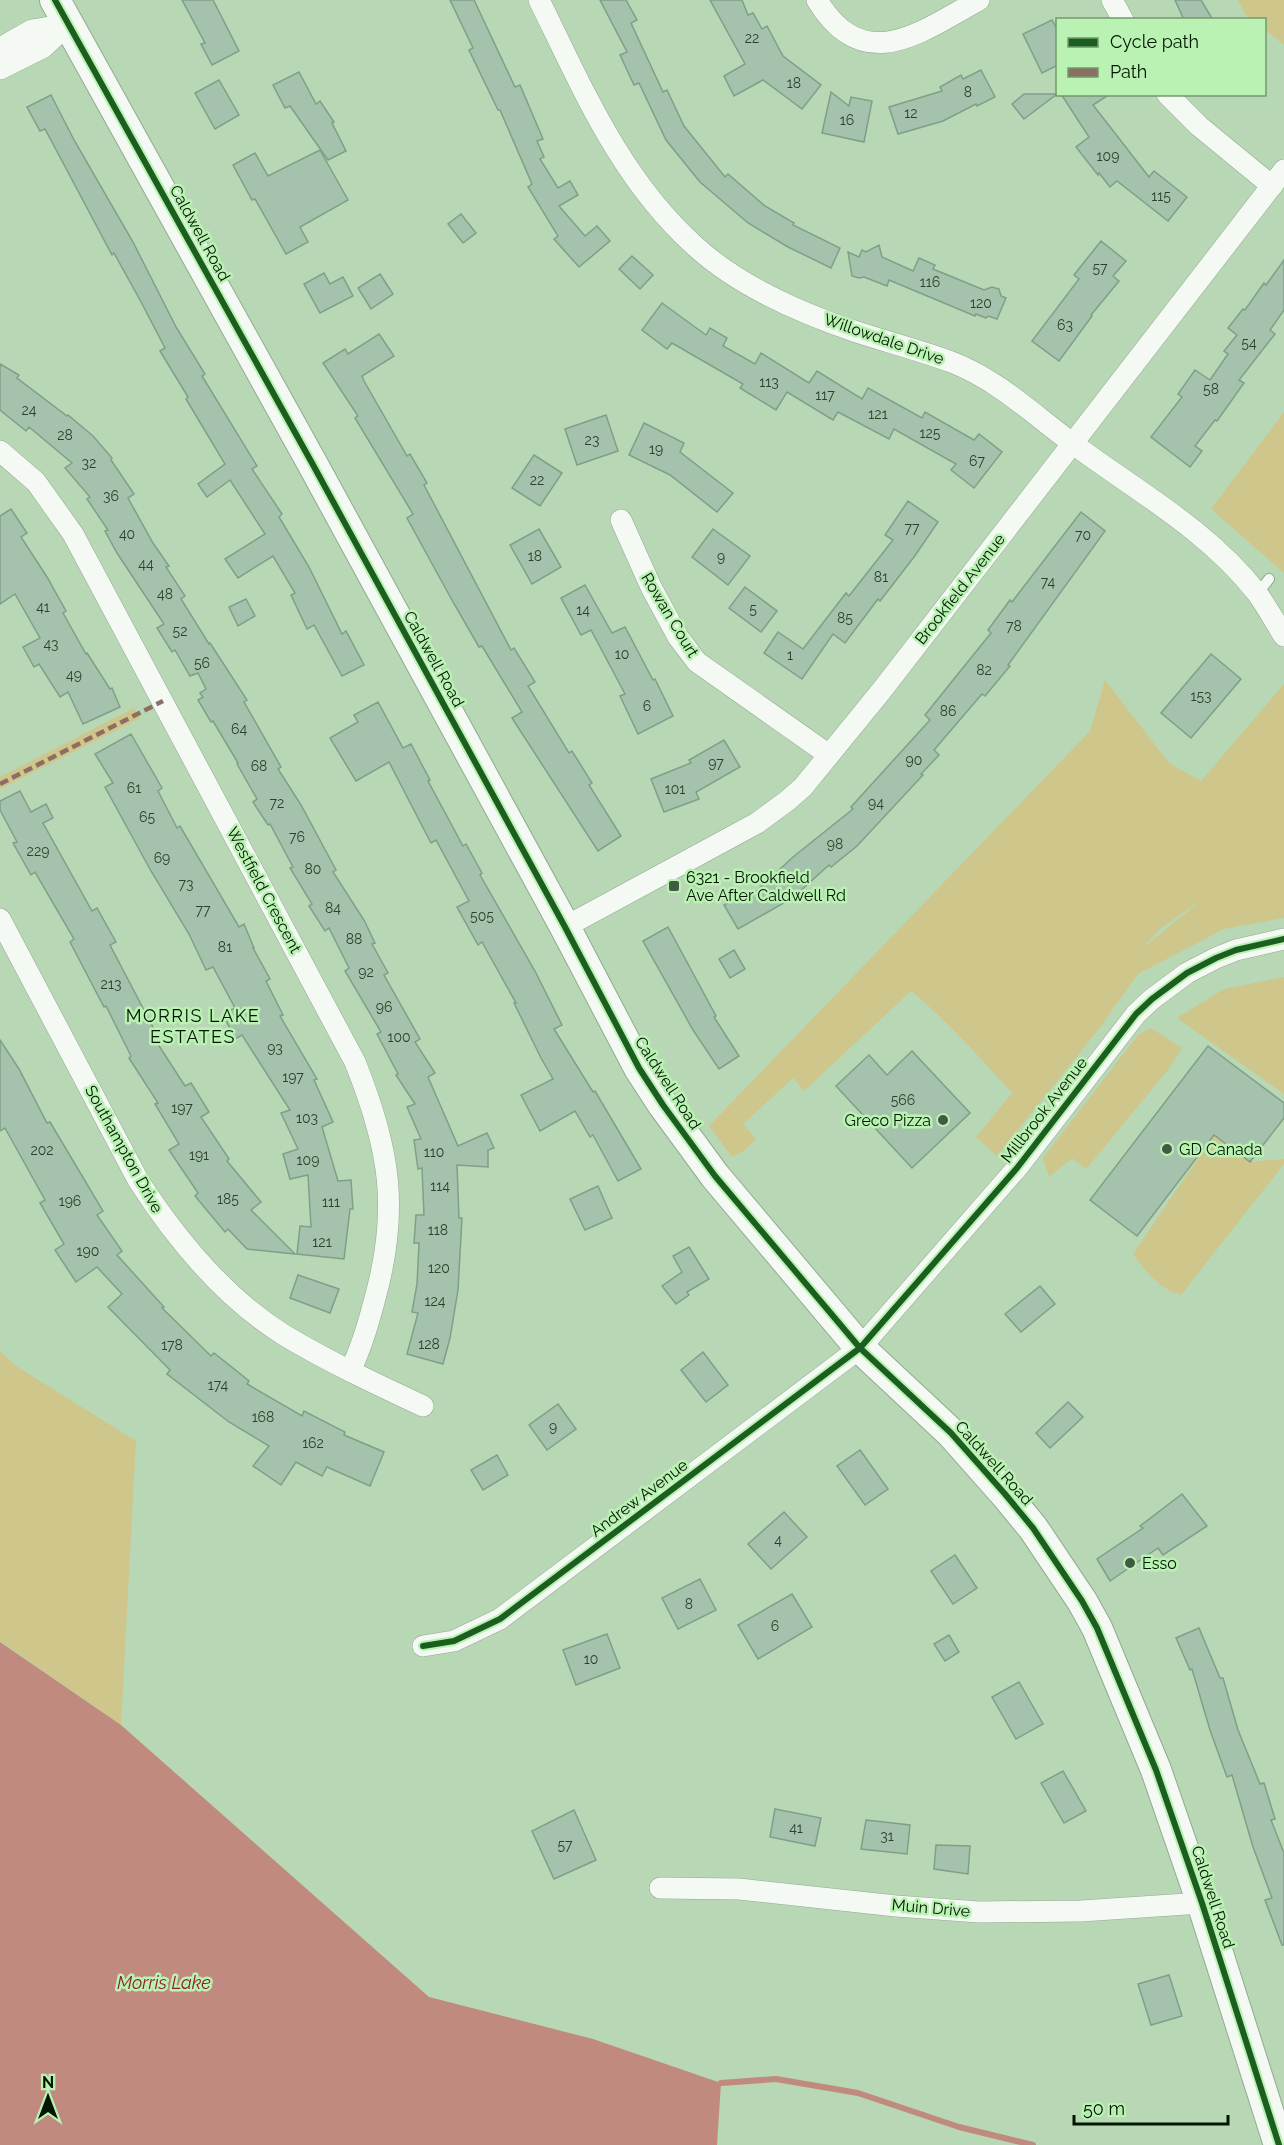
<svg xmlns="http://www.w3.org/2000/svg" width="1284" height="2145" font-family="Raleway,sans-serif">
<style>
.green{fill:#cfc68c;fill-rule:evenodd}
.water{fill:#c08a7e}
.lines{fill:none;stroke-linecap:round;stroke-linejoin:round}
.stream{stroke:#c08a7e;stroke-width:6}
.building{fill:#a5c3ac;stroke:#809f88;stroke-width:1.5}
.lane-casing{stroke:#92aa90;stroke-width:12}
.street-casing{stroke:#92aa90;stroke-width:22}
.secondary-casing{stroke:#92aa90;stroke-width:32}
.lane{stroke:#f4f9f4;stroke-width:10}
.street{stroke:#f4f9f4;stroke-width:21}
.secondary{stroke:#f4f9f4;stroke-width:30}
.quiet{stroke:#8d6e63;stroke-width:4.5;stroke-dasharray:9 4.5;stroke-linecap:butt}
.cycleway-casing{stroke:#baf2b3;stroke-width:10}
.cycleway{stroke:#1b5e20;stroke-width:6}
.poi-dot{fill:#425a41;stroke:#baf2b3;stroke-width:2}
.labels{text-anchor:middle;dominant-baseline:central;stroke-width:5;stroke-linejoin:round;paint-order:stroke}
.number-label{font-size:14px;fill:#2c412c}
.street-label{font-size:16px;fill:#031602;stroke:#baf2b3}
.poi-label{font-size:16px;fill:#031602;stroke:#baf2b3;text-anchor:start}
.neighbourhood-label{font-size:18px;letter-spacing:1.5px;fill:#031602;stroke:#baf2b3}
.water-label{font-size:18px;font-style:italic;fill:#8c1d26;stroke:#baf2b3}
</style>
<rect width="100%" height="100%" fill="#b8d7b5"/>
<g class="green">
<path d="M1238,0H1284V45L1265,30L1264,20C1246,20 1246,16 1238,0Z"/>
<polygon points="1284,412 1284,573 1211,509"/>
<path d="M1105,680L1169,763L1201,781L1284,684V918L1224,929L1138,974L1098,1030L997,1156L976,1137L1012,1093C980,1058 948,1021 911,991L804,1091L793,1078L743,1124L756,1139L745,1150L732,1157L709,1126L1090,731ZM1198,902V903L1143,948L1159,930Z"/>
<polygon points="134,708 140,718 0,789 0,777"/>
<polygon points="1284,977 1284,1094 1177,1018 1224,989"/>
<polygon points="1151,1028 1182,1048 1168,1070 1086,1169 1072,1158 1049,1177 1043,1158 1138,1035"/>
<path d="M1214,1135L1250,1162L1284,1159V1164L1181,1295C1160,1289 1146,1272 1133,1254Z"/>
<polygon points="0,1351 16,1366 136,1441 121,1725 0,1641"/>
</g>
<polygon class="water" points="0,1642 121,1725 429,1997 593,2039 721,2083 717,2145 0,2145"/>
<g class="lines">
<polyline class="stream" points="721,2083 776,2079 858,2093 959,2127 1033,2145"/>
</g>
<g class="building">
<polygon points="182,0 213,0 239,51 212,65 201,44 205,43"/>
<polygon points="450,0 474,0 515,87 520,85 543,139 537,141 544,157 540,159 558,188 570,181 578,195 559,206 585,236 597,226 610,241 579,267 554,239 558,236 528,187 532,184 500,110 498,110 469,50 473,48"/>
<polygon points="600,0 626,0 637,20 631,23 663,92 667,90 684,126 725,177 728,174 765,206 794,223 793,225 840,248 831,268 788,247 748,223 700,182 666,140 639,83 634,85 620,55 627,52"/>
<polygon points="710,0 742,0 748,15 753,13 762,29 767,26 783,56 821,85 802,109 763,80 734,96 724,76 745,64"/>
<polygon points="1175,0 1201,0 1213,20 1184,20"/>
<polygon points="1052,20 1058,31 1058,65 1042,73 1023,34"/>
<polygon points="981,70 995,97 977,106 976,104 943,121 898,134 889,107 942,91 940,87 961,75 963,79"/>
<polygon points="299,72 316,104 320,101 334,122 332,123 346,151 328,160 290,106 285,108 273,85"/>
<polygon points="219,80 239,115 215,129 195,93"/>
<polygon points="831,92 849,106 851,97 872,101 864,142 822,133"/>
<polygon points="1024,94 1057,94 1024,119 1012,104"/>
<polygon points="1061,94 1110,94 1093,105 1149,177 1154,171 1187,197 1168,221 1117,181 1110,187 1099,173 1098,175 1076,147 1089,137"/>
<polygon points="51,95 74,140 133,242 176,327 205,374 202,376 257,466 252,469 282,514 279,517 309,567 342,634 346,631 364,665 342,676 314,625 307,629 291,595 295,593 273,556 238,578 225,559 265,534 230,480 207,497 198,484 225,464 186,399 188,397 160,351 165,348 140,300 114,253 112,255 45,129 40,131 27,107"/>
<polygon points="320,150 348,200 300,227 308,242 286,254 255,199 252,200 233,165 255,153 268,176"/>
<polygon points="461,214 476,233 463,243 448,224"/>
<polygon points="1101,241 1126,261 1113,276 1119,281 1091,315 1092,316 1059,361 1032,341 1079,279 1074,275"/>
<polygon points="879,245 882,257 913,271 919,258 935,265 933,269 984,290 992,287 999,289 1001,296 1006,298 997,319 988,316 986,318 976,314 975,316 889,280 887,286 864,277 859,278 852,276 848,252 859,257 862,250 866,252"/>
<polygon points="632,256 653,275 640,289 619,269"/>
<polygon points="1284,260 1284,310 1270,330 1275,334 1239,380 1244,383 1217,421 1215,420 1195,446 1202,451 1190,467 1151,437 1182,397 1178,394 1195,370 1210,380 1228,354 1224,351 1237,335 1228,328 1243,309 1245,310 1264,283 1266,285"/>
<polygon points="324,273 330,284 343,277 353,296 320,313 304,284"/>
<polygon points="380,274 393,294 371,309 358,288"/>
<polygon points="662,303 706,335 710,328 727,338 723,346 755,364 761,353 809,383 817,371 862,399 868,388 922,418 925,412 974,440 979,434 1002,452 974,488 951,470 956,464 894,429 889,439 838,412 833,420 787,392 776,410 740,388 743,384 672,343 667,349 642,330"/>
<polygon points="379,334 394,356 362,376 364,381 407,456 410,454 427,483 424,485 511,650 514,648 535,682 528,686 569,753 572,751 592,783 589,785 621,836 598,851 512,718 522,712 482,646 479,647 453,602 407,518 413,514 355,418 358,416 323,363 345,349 348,354"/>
<polygon points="0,364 19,375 17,378 67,416 68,415 93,436 112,458 111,460 134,494 128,498 153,543 169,566 166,567 185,596 181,599 209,644 210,643 247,700 244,702 281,767 278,769 301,805 336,870 333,872 364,920 375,943 372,944 388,973 384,975 420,1039 415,1042 435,1073 428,1077 458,1146 487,1133 494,1148 488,1150 488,1167 457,1165 459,1218 462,1218 458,1290 450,1338 443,1364 407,1354 418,1313 412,1312 417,1284 419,1243 414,1243 416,1215 424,1215 422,1168 418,1169 414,1140 421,1139 407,1107 415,1104 396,1075 398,1074 377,1034 381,1032 345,971 349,968 329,928 325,931 309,906 312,904 290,868 293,867 270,824 268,825 253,802 257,799 237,764 238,763 213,721 211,722 198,700 203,697 200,693 206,689 198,673 190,676 175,650 172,652 157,628 164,624 117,553 105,531 108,530 87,499 90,497 65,468 72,463 29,427 26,431 0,410"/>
<polygon points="606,415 618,451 577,465 565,429"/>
<polygon points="644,423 684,443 680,452 733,493 717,512 670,475 629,455"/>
<polygon points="534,455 562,473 540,506 512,488"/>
<polygon points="908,501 938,522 914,557 880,601 878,599 845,643 833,634 802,679 764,653 778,632 803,649 846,593 849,596 893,540 885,535"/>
<polygon points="11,509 27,533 21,537 47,577 66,611 63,613 86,654 87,653 110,689 112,688 120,707 83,724 68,692 60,697 39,664 34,667 23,647 40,638 15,594 0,604 0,516"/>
<polygon points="1081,512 1105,531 1008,665 1010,666 985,696 982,694 934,750 939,755 921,774 923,775 857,846 831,867 829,865 788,902 787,901 738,929 724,905 749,891 752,895 793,857 853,809 851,807 930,720 925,715 991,633 988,630 1010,600 1012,602"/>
<polygon points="539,529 561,567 532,584 510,545"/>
<polygon points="713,529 750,556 728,585 692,557"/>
<polygon points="585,585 612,633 625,627 653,680 655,679 673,716 638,734 620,696 625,694 591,630 581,635 561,598"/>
<polygon points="745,587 777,611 761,632 729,608"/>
<polygon points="246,599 255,616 238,626 229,607"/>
<polygon points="1211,654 1241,679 1191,738 1161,713"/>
<polygon points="378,702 403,748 411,744 430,780 428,781 463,846 466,844 482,873 480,875 536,973 562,1025 554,1029 593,1092 595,1091 641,1169 618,1181 593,1135 590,1137 575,1111 540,1131 521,1095 553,1079 541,1058 514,1003 516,1003 482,942 478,945 457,907 469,901 436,840 431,843 389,762 356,781 330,738 358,722 354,715"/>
<polygon points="131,734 162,788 158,791 177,828 180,826 239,927 244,924 254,948 253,948 270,979 266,981 283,1015 280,1016 317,1079 314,1080 333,1122 322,1127 338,1181 351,1180 353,1209 350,1209 344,1259 297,1254 300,1226 311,1227 308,1175 290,1179 283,1154 298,1149 281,1113 290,1110 242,1035 235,1039 223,1014 235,1008 213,967 206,970 189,934 151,871 105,787 113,783 95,754"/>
<polygon points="724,740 740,767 696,792 699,799 664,812 651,779 691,763 689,760"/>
<polygon points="20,791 31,812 46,804 53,818 43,823 92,911 97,908 116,942 110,945 156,1033 152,1035 185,1086 191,1083 209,1112 201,1117 229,1159 227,1161 261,1202 251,1210 295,1254 247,1249 228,1229 225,1232 195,1196 198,1193 169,1150 179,1144 155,1104 158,1103 129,1058 131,1056 106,1006 104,1007 70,942 74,939 35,872 31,875 13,843 17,842 0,810 0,801"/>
<polygon points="668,927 716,1016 714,1017 739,1056 719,1069 693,1030 643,941"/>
<polygon points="734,950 745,969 730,978 719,959"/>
<polygon points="0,1040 19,1069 47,1123 50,1122 103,1211 97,1215 122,1251 117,1255 164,1307 162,1308 211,1356 214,1353 249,1381 247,1384 302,1416 304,1411 345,1432 344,1435 384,1452 370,1486 327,1467 322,1476 296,1462 281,1485 253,1466 269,1446 229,1422 167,1374 170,1370 108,1307 122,1294 97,1267 76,1282 55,1250 64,1244 40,1203 45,1200 5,1128 0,1131"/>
<polygon points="1208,1046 1284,1103 1284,1118 1250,1162 1214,1135 1137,1236 1090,1200"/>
<polygon points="912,1051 970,1113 912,1168 836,1086 869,1055 887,1075"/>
<polygon points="598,1186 612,1218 585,1230 570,1199"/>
<polygon points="689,1247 709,1279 687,1292 689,1295 676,1304 662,1286 682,1272 673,1256"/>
<polygon points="298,1275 339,1289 330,1313 290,1298"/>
<polygon points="1040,1286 1055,1304 1021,1332 1005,1314"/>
<polygon points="703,1352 728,1385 706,1402 681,1370"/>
<polygon points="1068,1402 1083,1417 1050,1448 1036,1433"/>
<polygon points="558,1404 576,1429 547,1450 529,1425"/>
<polygon points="860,1450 888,1489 865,1505 837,1466"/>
<polygon points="497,1455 508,1475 483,1490 471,1470"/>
<polygon points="1182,1494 1207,1526 1163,1555 1158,1548 1110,1581 1097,1559 1143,1528 1140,1526"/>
<polygon points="784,1512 807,1537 771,1569 748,1544"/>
<polygon points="955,1555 977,1588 953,1604 931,1571"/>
<polygon points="700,1579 716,1610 678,1629 662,1598"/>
<polygon points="792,1594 812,1627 758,1659 738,1625"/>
<polygon points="1199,1628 1220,1678 1223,1678 1238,1730 1260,1784 1264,1783 1275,1819 1271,1820 1284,1853 1284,1945 1282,1945 1265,1900 1272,1898 1253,1847 1232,1775 1227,1777 1210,1730 1192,1669 1190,1670 1176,1638"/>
<polygon points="607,1634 620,1668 576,1685 563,1650"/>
<polygon points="949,1635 959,1652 945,1661 934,1644"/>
<polygon points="1019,1682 1043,1724 1016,1739 992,1697"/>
<polygon points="1063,1771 1086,1811 1064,1823 1041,1783"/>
<polygon points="775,1809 821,1818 815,1846 770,1837"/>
<polygon points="574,1810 596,1860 554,1879 532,1831"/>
<polygon points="866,1820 910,1825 907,1854 861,1849"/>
<polygon points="936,1845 970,1846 968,1874 934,1869"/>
<polygon points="1169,1975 1182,2016 1151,2025 1138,1984"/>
</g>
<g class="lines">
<defs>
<polyline id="lane" points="1257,594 1269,579"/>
<g id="street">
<path d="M539,0C583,89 620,179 696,247C739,286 803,314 857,332C890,343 923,351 954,363C999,381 1034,415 1072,443C1135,490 1208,530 1257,593C1267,607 1275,622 1284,636"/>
<path d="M817,0C864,78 922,31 979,0"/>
<polyline points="1112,0 1123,20"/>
<polyline points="0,48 32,30 68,24"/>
<polyline points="0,69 44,47 68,24"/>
<polyline points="1167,94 1199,126 1272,186"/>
<path d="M0,451L36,482L73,534L355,1062C390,1149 400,1210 374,1302C368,1325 361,1349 350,1371"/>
<polyline points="621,520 651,587 678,637 697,662 829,755"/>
<path d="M0,919L138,1180C176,1239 223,1297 284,1335C329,1362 376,1384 423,1406"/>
<polyline points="565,927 757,823 787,801 803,787 882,690 1284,170"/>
<polyline points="423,1646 454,1641 500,1619 860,1348 1017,1168 1136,1014 1152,999 1187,973 1216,958 1236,950 1284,939"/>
<polyline points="660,1888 739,1889 896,1906 979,1912 1081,1911 1202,1903"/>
</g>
<polyline id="secondary" points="55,0 312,463 565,927 639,1068 663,1105 715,1176 860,1348 951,1433 1005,1494 1033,1528 1082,1601 1097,1628 1156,1770 1202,1903 1279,2145"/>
</defs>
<use href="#lane" class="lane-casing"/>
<use href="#street" class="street-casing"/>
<use href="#secondary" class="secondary-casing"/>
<use href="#lane" class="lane"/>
<use href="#street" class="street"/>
<use href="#secondary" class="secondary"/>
<polyline class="quiet" points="0,784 163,701"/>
<defs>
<g id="cycleway">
<polyline points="55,0 312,463 565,927 639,1068 663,1105 715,1176 860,1348 951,1433 1005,1494 1033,1528 1082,1601 1097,1628 1156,1770 1202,1903 1279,2145"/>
<polyline points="423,1646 454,1641 500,1619 860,1348 1017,1168 1136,1014 1152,999 1187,973 1216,958 1236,950 1284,939"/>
</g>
</defs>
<use href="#cycleway" class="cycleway-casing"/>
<use href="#cycleway" class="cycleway"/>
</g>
<g class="poi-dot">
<rect x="668" y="880" width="12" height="12" rx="3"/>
<circle cx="943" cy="1120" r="6"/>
<circle cx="1167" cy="1149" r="6"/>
<circle cx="1130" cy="1563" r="6"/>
</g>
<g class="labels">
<g class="number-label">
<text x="752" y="38">22</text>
<text x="794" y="83">18</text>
<text x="968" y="92">8</text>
<text x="911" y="113">12</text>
<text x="847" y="120">16</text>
<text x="1108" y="156">109</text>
<text x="1161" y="196">115</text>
<text x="1100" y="268">57</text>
<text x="930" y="282">116</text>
<text x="981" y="303">120</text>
<text x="1065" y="325">63</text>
<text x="1249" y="343">54</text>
<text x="769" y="382">113</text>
<text x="1211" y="389">58</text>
<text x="825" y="395">117</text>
<text x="29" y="410">24</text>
<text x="878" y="414">121</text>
<text x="930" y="433">125</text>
<text x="65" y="435">28</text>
<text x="592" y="440">23</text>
<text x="656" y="449">19</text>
<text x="977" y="461">67</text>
<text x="89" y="463">32</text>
<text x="537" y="480">22</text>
<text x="111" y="496">36</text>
<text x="912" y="528">77</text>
<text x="127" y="534">40</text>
<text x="1083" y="535">70</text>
<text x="535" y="556">18</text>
<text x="721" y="557">9</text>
<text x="146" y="564">44</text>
<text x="881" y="577">81</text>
<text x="1048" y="582">74</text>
<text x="165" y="594">48</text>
<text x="43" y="607">41</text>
<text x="753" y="609">5</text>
<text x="583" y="610">14</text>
<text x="845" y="618">85</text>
<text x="1014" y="626">78</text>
<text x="180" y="631">52</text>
<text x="51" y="644">43</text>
<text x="622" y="654">10</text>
<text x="790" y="655">1</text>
<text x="202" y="663">56</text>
<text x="984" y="670">82</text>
<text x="74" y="675">49</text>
<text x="1201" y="696">153</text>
<text x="647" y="706">6</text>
<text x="948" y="711">86</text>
<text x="239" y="729">64</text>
<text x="914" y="760">90</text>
<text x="716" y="763">97</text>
<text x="259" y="766">68</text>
<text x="134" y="788">61</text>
<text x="675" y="789">101</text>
<text x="277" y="803">72</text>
<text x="876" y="803">94</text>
<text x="147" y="817">65</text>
<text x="297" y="837">76</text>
<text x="835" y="844">98</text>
<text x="38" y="851">229</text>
<text x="162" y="858">69</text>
<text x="313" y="869">80</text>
<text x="186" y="884">73</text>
<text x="333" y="908">84</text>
<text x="203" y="910">77</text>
<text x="482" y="916">505</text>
<text x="354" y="939">88</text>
<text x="225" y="947">81</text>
<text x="366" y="972">92</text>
<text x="111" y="984">213</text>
<text x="384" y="1007">96</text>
<text x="399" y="1037">100</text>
<text x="275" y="1048">93</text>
<text x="293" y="1077">197</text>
<text x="903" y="1100">566</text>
<text x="182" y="1108">197</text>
<text x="307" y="1118">103</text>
<text x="42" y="1150">202</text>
<text x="434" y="1152">110</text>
<text x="199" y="1155">191</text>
<text x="308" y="1160">109</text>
<text x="440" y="1186">114</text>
<text x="228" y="1199">185</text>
<text x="70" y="1201">196</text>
<text x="331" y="1202">111</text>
<text x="438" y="1230">118</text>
<text x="322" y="1242">121</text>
<text x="88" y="1251">190</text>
<text x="439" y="1268">120</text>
<text x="435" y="1301">124</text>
<text x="429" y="1344">128</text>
<text x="172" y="1345">178</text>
<text x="218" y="1385">174</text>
<text x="263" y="1417">168</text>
<text x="553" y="1427">9</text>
<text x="313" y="1443">162</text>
<text x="778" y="1540">4</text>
<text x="689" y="1604">8</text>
<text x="775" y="1626">6</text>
<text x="591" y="1659">10</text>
<text x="796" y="1828">41</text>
<text x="887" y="1836">31</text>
<text x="565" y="1845">57</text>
</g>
<g class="street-label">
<text transform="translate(200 233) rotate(61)">Caldwell Road</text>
<text transform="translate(884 339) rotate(19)">Willowdale Drive</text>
<text transform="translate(960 589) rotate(-52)">Brookfield Avenue</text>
<text transform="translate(670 615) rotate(59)">Rowan Court</text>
<text transform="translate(434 659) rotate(61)">Caldwell Road</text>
<text transform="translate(264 890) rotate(62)">Westfield Crescent</text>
<text transform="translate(668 1083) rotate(57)">Caldwell Road</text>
<text transform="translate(1044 1110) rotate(-52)">Millbrook Avenue</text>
<text transform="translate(124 1149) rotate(61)">Southampton Drive</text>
<text transform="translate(994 1463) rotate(48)">Caldwell Road</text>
<text transform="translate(639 1498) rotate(-37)">Andrew Avenue</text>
<text transform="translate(1213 1897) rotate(72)">Caldwell Road</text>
<text transform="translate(931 1908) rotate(5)">Muin Drive</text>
</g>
<g class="poi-label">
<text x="686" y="877">6321 - Brookfield<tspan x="686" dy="18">Ave After Caldwell Rd</tspan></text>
<text x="931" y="1120" text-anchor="end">Greco Pizza</text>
<text x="1179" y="1149">GD Canada</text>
<text x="1142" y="1563">Esso</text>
</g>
<g class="neighbourhood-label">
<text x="193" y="1015">MORRIS LAKE<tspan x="193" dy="21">ESTATES</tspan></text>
</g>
<g class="water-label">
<text x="164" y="1982">Morris Lake</text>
</g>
</g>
<rect x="1056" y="18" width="210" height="78" fill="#baf2b3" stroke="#719a6c" stroke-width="1.5"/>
<rect x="1068" y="38" width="30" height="9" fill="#1b5e20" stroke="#719a6c" stroke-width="1.5"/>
<text x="1110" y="48" font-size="18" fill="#031602">Cycle path</text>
<rect x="1068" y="68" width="30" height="9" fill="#8d6e63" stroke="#719a6c" stroke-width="1.5"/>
<text x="1110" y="78" font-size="18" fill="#031602">Path</text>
<g transform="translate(48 2097)" stroke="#baf2b3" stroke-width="4.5" paint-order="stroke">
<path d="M0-4.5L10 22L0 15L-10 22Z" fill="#031602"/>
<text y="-9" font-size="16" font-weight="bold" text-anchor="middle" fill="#031602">N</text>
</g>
<path d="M1074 2115v9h154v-9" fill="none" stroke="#031602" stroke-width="3"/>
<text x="1083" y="2115" font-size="18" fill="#031602" stroke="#baf2b3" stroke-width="4.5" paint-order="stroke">50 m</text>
</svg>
